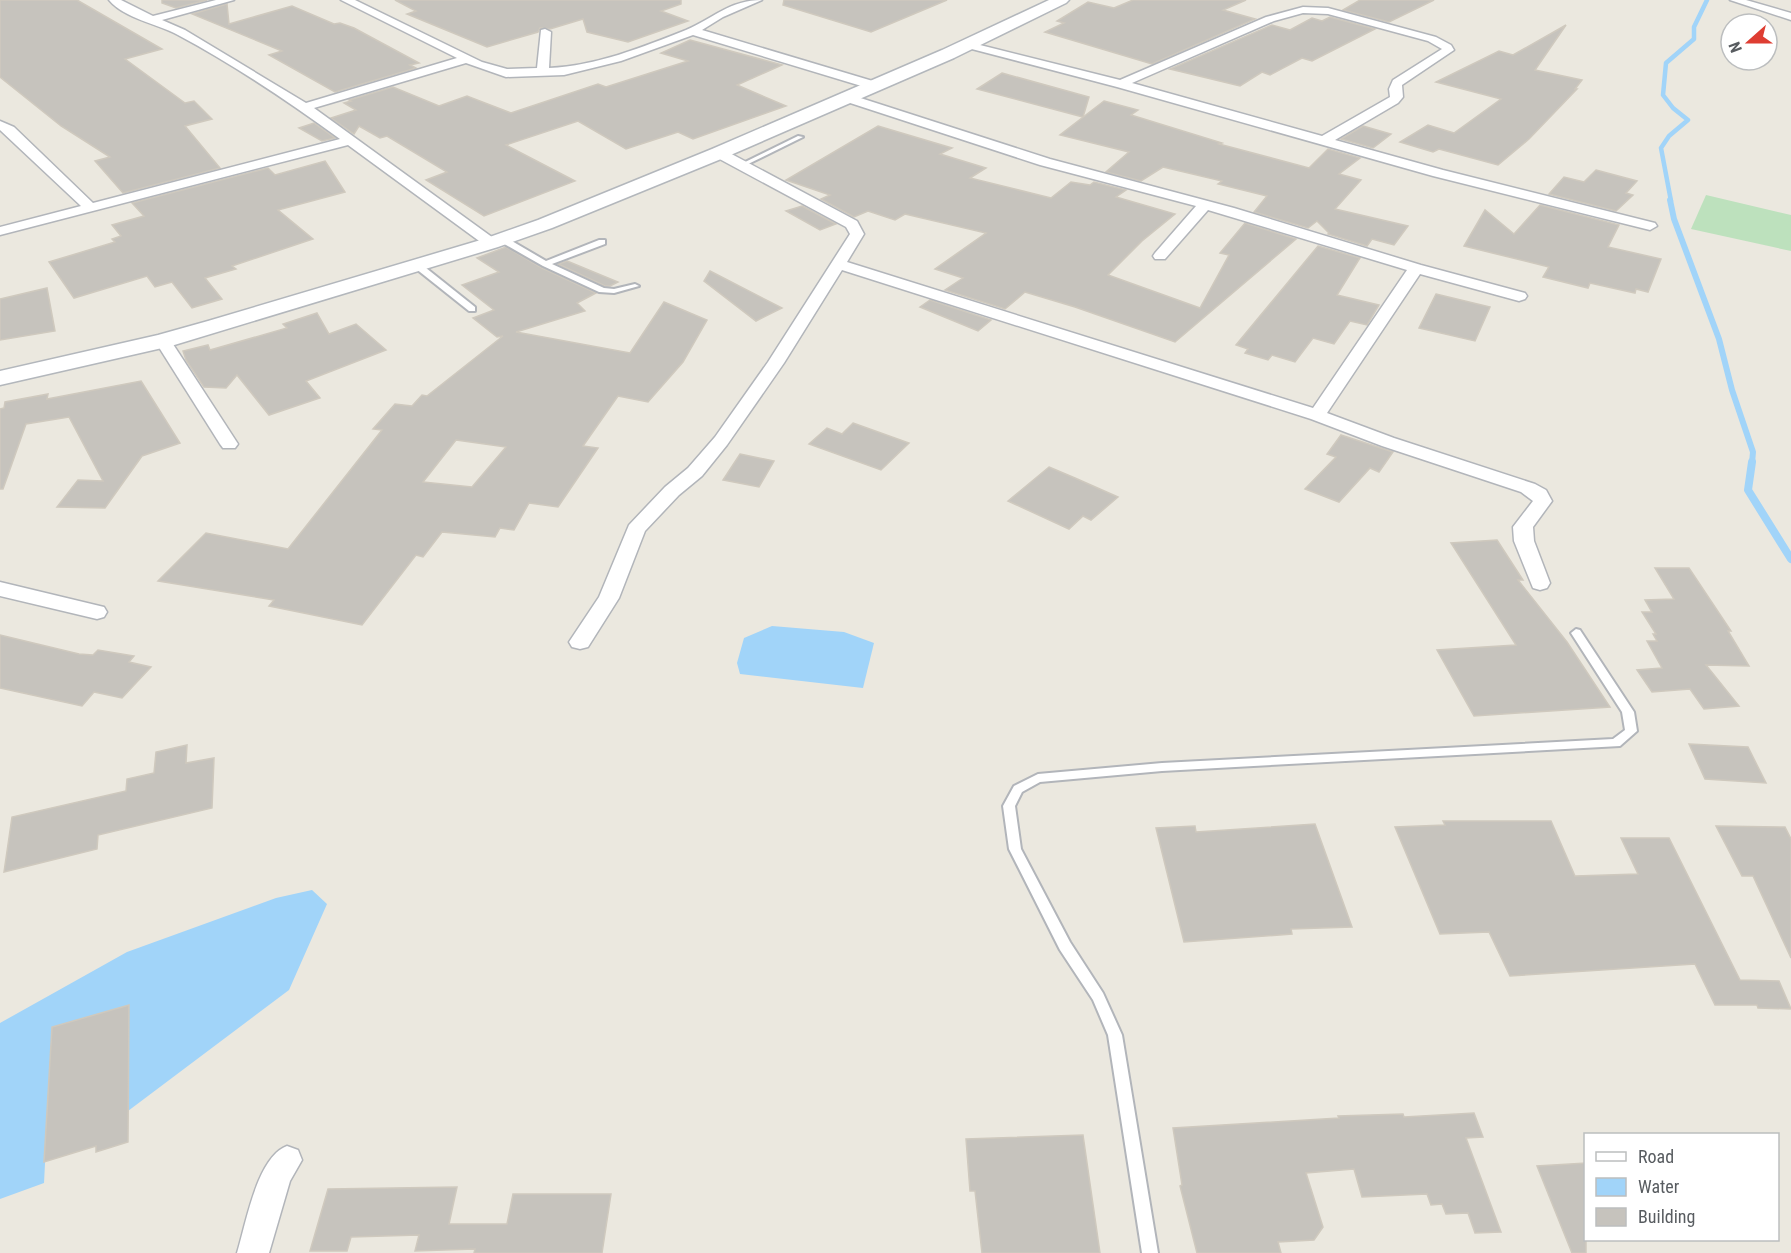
<svg xmlns="http://www.w3.org/2000/svg" width="1791" height="1253" font-family="'Roboto Condensed',sans-serif">
<style>
.green{fill:#bde1bd}
.water{fill:#a1d4f9}
.lines{fill:none;stroke-linecap:round;stroke-linejoin:round}
.stream-far2{stroke:#a1d4f9;stroke-width:4.5}
.stream-far1{stroke:#a1d4f9;stroke-width:6}
.stream{stroke:#a1d4f9;stroke-width:8}
.building{fill:#c6c3bd;stroke:#cfc9be;stroke-width:1.5;fill-rule:evenodd}
.lane-casing{stroke:#b2b5ba;stroke-width:4}
.street-casing{stroke:#b2b5ba;stroke-width:3}
.secondary-casing{stroke:#b3b7bc;stroke-width:3}
.lane{fill:#fff;fill-rule:evenodd}
.street{fill:#fff;fill-rule:evenodd}
.secondary{fill:#fff;fill-rule:evenodd}
</style>
<rect width="100%" height="100%" fill="#ebe8df"/>
<polygon class="green" points="1706,195 1791,215 1791,251 1691,229"/>
<g class="water">
<polygon points="772,626 844,632 874,643 863,688 740,674 737,663 744,638"/>
<polygon points="312,890 327,904 289,990 128,1111 129,1005 52,1027 44,1183 0,1199 0,1023 127,952 276,898"/>
</g>
<g class="lines">
<polyline class="stream-far2" points="1671,201 1661,148 1669,136 1688,120 1673,108 1663,95 1666,63 1694,39 1694,27 1707,0"/>
<polyline class="stream-far1" points="1670,200 1674,219 1719,339 1732,390 1753,452 1752,463"/>
<polyline class="stream" points="1752,462 1748,490 1791,559"/>
</g>
<g class="building">
<polygon points="0,0 77,0 162,49 125,59 185,103 194,101 212,119 185,126 220,168 123,193 95,161 110,157 61,126 0,77"/>
<polygon points="162,0 207,0 176,8 162,3"/>
<polygon points="395,0 681,0 681,4 661,11 688,21 628,42 587,32 583,19 550,29 540,28 538,32 487,47 407,14 416,11"/>
<polygon points="784,0 947,0 871,32 783,5"/>
<polygon points="1133,0 1246,0 1223,10 1255,19 1152,64 1045,32 1064,23 1057,21 1088,2 1114,8"/>
<polygon points="1360,0 1434,0 1389,22 1343,10"/>
<polygon points="227,4 229,24 292,6 334,24 340,23 354,28 419,63 410,65 416,68 335,92 269,55 282,51 192,14"/>
<polygon points="1330,17 1375,29 1312,61 1302,58 1270,75 1262,72 1240,86 1170,69 1272,25 1290,30 1312,18 1322,21"/>
<polygon points="1566,25 1535,70 1582,80 1575,89 1577,89 1529,139 1498,165 1439,149 1433,152 1400,142 1428,125 1454,133 1501,99 1436,82 1499,51 1513,55"/>
<polygon points="690,40 782,65 737,85 786,106 693,139 678,132 626,149 578,121 506,145 575,181 484,216 426,180 447,172 387,136 380,138 359,126 354,134 331,118 356,110 344,103 351,101 349,100 393,87 439,106 467,96 511,113 598,84 606,87 688,61 661,53"/>
<polygon points="1002,73 1089,97 1083,117 977,89"/>
<polygon points="1104,101 1138,110 1131,115 1222,143 1219,144 1309,168 1328,149 1360,158 1339,174 1361,180 1335,209 1408,226 1394,245 1372,239 1367,246 1328,234 1329,233 1317,221 1308,228 1254,212 1267,196 1218,184 1222,181 1163,167 1141,181 1106,172 1129,152 1060,135"/>
<polygon points="314,123 335,138 322,141 299,128"/>
<polygon points="878,126 952,148 940,154 986,168 970,178 1051,198 1071,182 1090,185 1094,182 1126,190 1116,197 1175,214 1142,241 1108,275 1200,308 1229,255 1220,253 1245,223 1296,239 1175,342 1075,307 1025,292 1005,309 945,290 963,278 935,269 986,233 905,214 895,220 868,211 854,217 821,199 830,195 786,180"/>
<polygon points="1363,126 1391,134 1373,148 1341,139"/>
<polygon points="325,161 345,192 278,210 313,239 232,266 236,269 205,278 222,299 192,308 172,282 155,287 147,276 74,298 49,262 115,242 112,239 121,236 112,225 144,216 132,203 268,168 275,175"/>
<polygon points="1596,170 1637,181 1626,193 1633,195 1616,211 1549,194 1564,177 1584,182"/>
<polygon points="1540,205 1619,225 1608,247 1661,259 1648,292 1636,289 1635,293 1590,283 1588,288 1543,277 1549,267 1464,246 1485,210 1514,234"/>
<polygon points="802,206 836,224 820,230 786,211"/>
<polygon points="1318,246 1360,258 1337,295 1379,305 1367,325 1350,321 1334,344 1313,338 1295,362 1272,355 1268,360 1245,353 1248,349 1236,345"/>
<path d="M506,247L542,268L596,293L577,303L585,311L516,332L630,353L664,302L707,320L683,362L648,402L618,396L583,446L598,448L558,507L529,503L514,530L500,528L495,537L442,532L423,557L416,555L362,625L269,606L274,600L158,581L206,533L288,549L382,430L373,429L395,404L412,406L422,395L427,396L503,336L497,337L473,318L494,310L462,285L499,272L477,258ZM456,440L506,447L472,487L423,482Z"/>
<polygon points="567,261 618,282 610,286 605,286 558,264"/>
<polygon points="710,271 782,308 756,321 704,281"/>
<polygon points="47,288 55,331 0,340 0,299"/>
<polygon points="1436,294 1490,307 1475,341 1419,328"/>
<polygon points="930,300 991,320 978,331 920,307"/>
<polygon points="317,313 329,334 356,324 386,350 306,381 320,398 269,415 237,375 226,388 204,387 186,360 183,351 208,345 210,350 287,328 283,324"/>
<polygon points="141,381 180,443 142,456 105,508 57,507 78,480 103,481 69,417 26,424 3,489 0,489 0,409 4,408 5,402 48,394 47,399"/>
<polygon points="853,423 909,443 881,470 809,444 827,428 842,434"/>
<polygon points="1341,435 1393,452 1379,472 1370,468 1339,502 1305,489 1336,457 1327,454"/>
<polygon points="740,454 774,461 759,487 723,480"/>
<polygon points="1049,467 1075,478 1118,497 1091,520 1083,516 1069,529 1008,501"/>
<polygon points="1497,540 1523,580 1518,580 1567,642 1610,707 1474,716 1437,650 1516,645 1451,543"/>
<polygon points="1655,568 1689,568 1731,631 1728,631 1749,666 1706,665 1739,706 1704,709 1690,689 1652,692 1637,670 1662,668 1647,641 1657,641 1653,634 1656,634 1642,612 1652,612 1645,600 1674,599"/>
<polygon points="0,635 79,654 93,655 98,650 134,656 129,662 151,667 122,698 94,692 82,706 0,688"/>
<polygon points="1689,744 1748,747 1766,783 1705,779"/>
<polygon points="187,745 186,763 214,758 212,808 98,835 97,849 4,872 12,817 126,791 127,779 154,773 156,752"/>
<polygon points="1443,821 1551,821 1575,876 1638,874 1621,838 1669,838 1740,980 1779,981 1791,1009 1758,1008 1757,1005 1715,1005 1695,964 1510,976 1489,932 1440,934 1395,827 1445,825"/>
<polygon points="1315,824 1352,927 1291,929 1292,934 1184,942 1156,828 1195,826 1196,832"/>
<polygon points="1716,826 1785,827 1791,839 1791,958 1753,876 1742,876"/>
<polygon points="129,1005 128,1142 96,1152 96,1146 44,1162 52,1027"/>
<polygon points="1474,1113 1483,1137 1466,1138 1501,1232 1475,1233 1468,1213 1446,1214 1442,1204 1431,1205 1427,1194 1362,1197 1354,1169 1306,1173 1323,1227 1314,1240 1278,1242 1281,1253 1197,1253 1180,1186 1182,1185 1173,1128 1339,1118 1338,1116 1403,1114 1404,1117"/>
<polygon points="1083,1135 1100,1253 982,1253 975,1191 970,1191 966,1139"/>
<polygon points="1586,1163 1586,1253 1572,1253 1537,1166"/>
<polygon points="457,1187 449,1224 507,1224 513,1194 611,1194 602,1253 474,1253 475,1249 415,1251 419,1235 351,1237 347,1251 310,1251 328,1189"/>
</g>
<g class="lines">
<defs>
<g id="lane">
<polygon points="798,136 803,137 742,167 737,166"/>
<polygon points="499,237 505,237 546,261 599,240 605,240 605,244 552,264 604,288 614,289 635,284 639,286 614,293 599,292 543,266 499,241"/>
<polygon points="415,264 421,264 475,307 475,311 469,311 415,268"/>
<polygon points="1576,629 1580,630 1634,712 1637,731 1620,746 1162,771 1040,782 1022,792 1015,806 1021,849 1070,942 1103,993 1122,1035 1158,1253 1142,1253 1108,1035 1093,1000 1060,950 1009,849 1003,806 1014,786 1038,774 1162,763 1613,739 1625,730 1622,712 1571,633"/>
</g>
<g id="street">
<path d="M109,0H121L153,16L216,0H234L162,20L185,30L306,103L457,58L341,0H355L482,62L507,69L537,68L541,30L545,29L551,32L549,68C596,66 643,47 686,30C714,18 730,0 762,0L723,17L702,30L876,82L878,85L876,88H868L693,35L621,61L564,75L506,77L466,63L314,108L496,240L498,243L496,246H486L348,145L0,235V227L81,206L0,130V121L14,127L93,203L340,139C288,101 234,65 178,35C156,23 125,19 109,0Z"/>
<polygon points="1730,0 1746,0 1791,13 1791,20"/>
<path d="M1303,7L1328,8L1436,37L1451,45L1454,50L1402,85L1403,97L1398,103L1335,140L1443,170L1655,223L1657,226L1650,230L1433,176L1117,87L964,47L962,45L968,42L1120,80L1266,17ZM1303,13L1328,14L1428,41L1442,49L1393,80L1389,89L1390,97L1322,136L1132,83L1274,21Z"/>
<polygon points="845,93 1050,159 1234,208 1421,265 1525,293 1527,296 1525,299 1519,301 1420,274 1327,413 1394,438 1535,484 1546,490 1552,501 1533,527 1534,541 1550,583 1547,588 1540,590 1533,588 1514,541 1513,527 1533,501 1521,492 1382,446 1311,419 842,270 784,363 727,445 702,476 679,495 645,531 619,598 588,647 580,649 572,647 569,642 599,597 629,525 665,487 688,468 715,437 768,362 850,234 846,227 714,156 712,153 714,150 724,150 857,221 864,234 847,262 1313,408 1407,270 1208,210 1165,259 1155,259 1153,256 1155,253 1196,206 1040,165 841,100 839,97 841,94"/>
<polygon points="163,336 169,338 238,444 235,448 223,448 220,444 155,341"/>
<polygon points="0,582 104,607 107,612 104,617 97,619 0,596"/>
<path d="M287,1146L298,1150L302,1160L290,1181L269,1253H237C246,1224 257,1157 287,1146Z"/>
</g>
<polygon id="secondary" points="1049,0 1069,0 1066,3 954,58 726,157 552,228 498,247 171,346 0,385 0,371 158,335 208,321 484,239 538,220 712,149 942,50"/>
</defs>
<use href="#lane" class="lane-casing"/>
<use href="#street" class="street-casing"/>
<use href="#secondary" class="secondary-casing"/>
<use href="#lane" class="lane"/>
<use href="#street" class="street"/>
<use href="#secondary" class="secondary"/>
</g>
<rect x="1584" y="1133" width="195" height="108" fill="#ffffff" stroke="#bcbebf" stroke-width="1.5"/>
<rect x="1596" y="1152" width="30" height="9" fill="#ffffff" stroke="#bcbebf" stroke-width="1.5"/>
<text x="1638" y="1163" font-size="18" fill="#585c60">Road</text>
<rect x="1596" y="1178" width="30" height="18" fill="#a1d4f9" stroke="#bcbebf" stroke-width="1.5"/>
<text x="1638" y="1193" font-size="18" fill="#585c60">Water</text>
<rect x="1596" y="1208" width="30" height="18" fill="#c6c3bd" stroke="#bcbebf" stroke-width="1.5"/>
<text x="1638" y="1223" font-size="18" fill="#585c60">Building</text>
<g transform="translate(1749 42) rotate(249)"><circle r="28" fill="#ffffff" stroke="#bcbebf" stroke-width="1.5"/>
<path d="M0-4.5L10 22L0 15L-10 22Z" fill="#de3d32"/>
<text y="-9" font-size="16" font-weight="bold" text-anchor="middle" fill="#585c60">N</text>
</g>
</svg>
